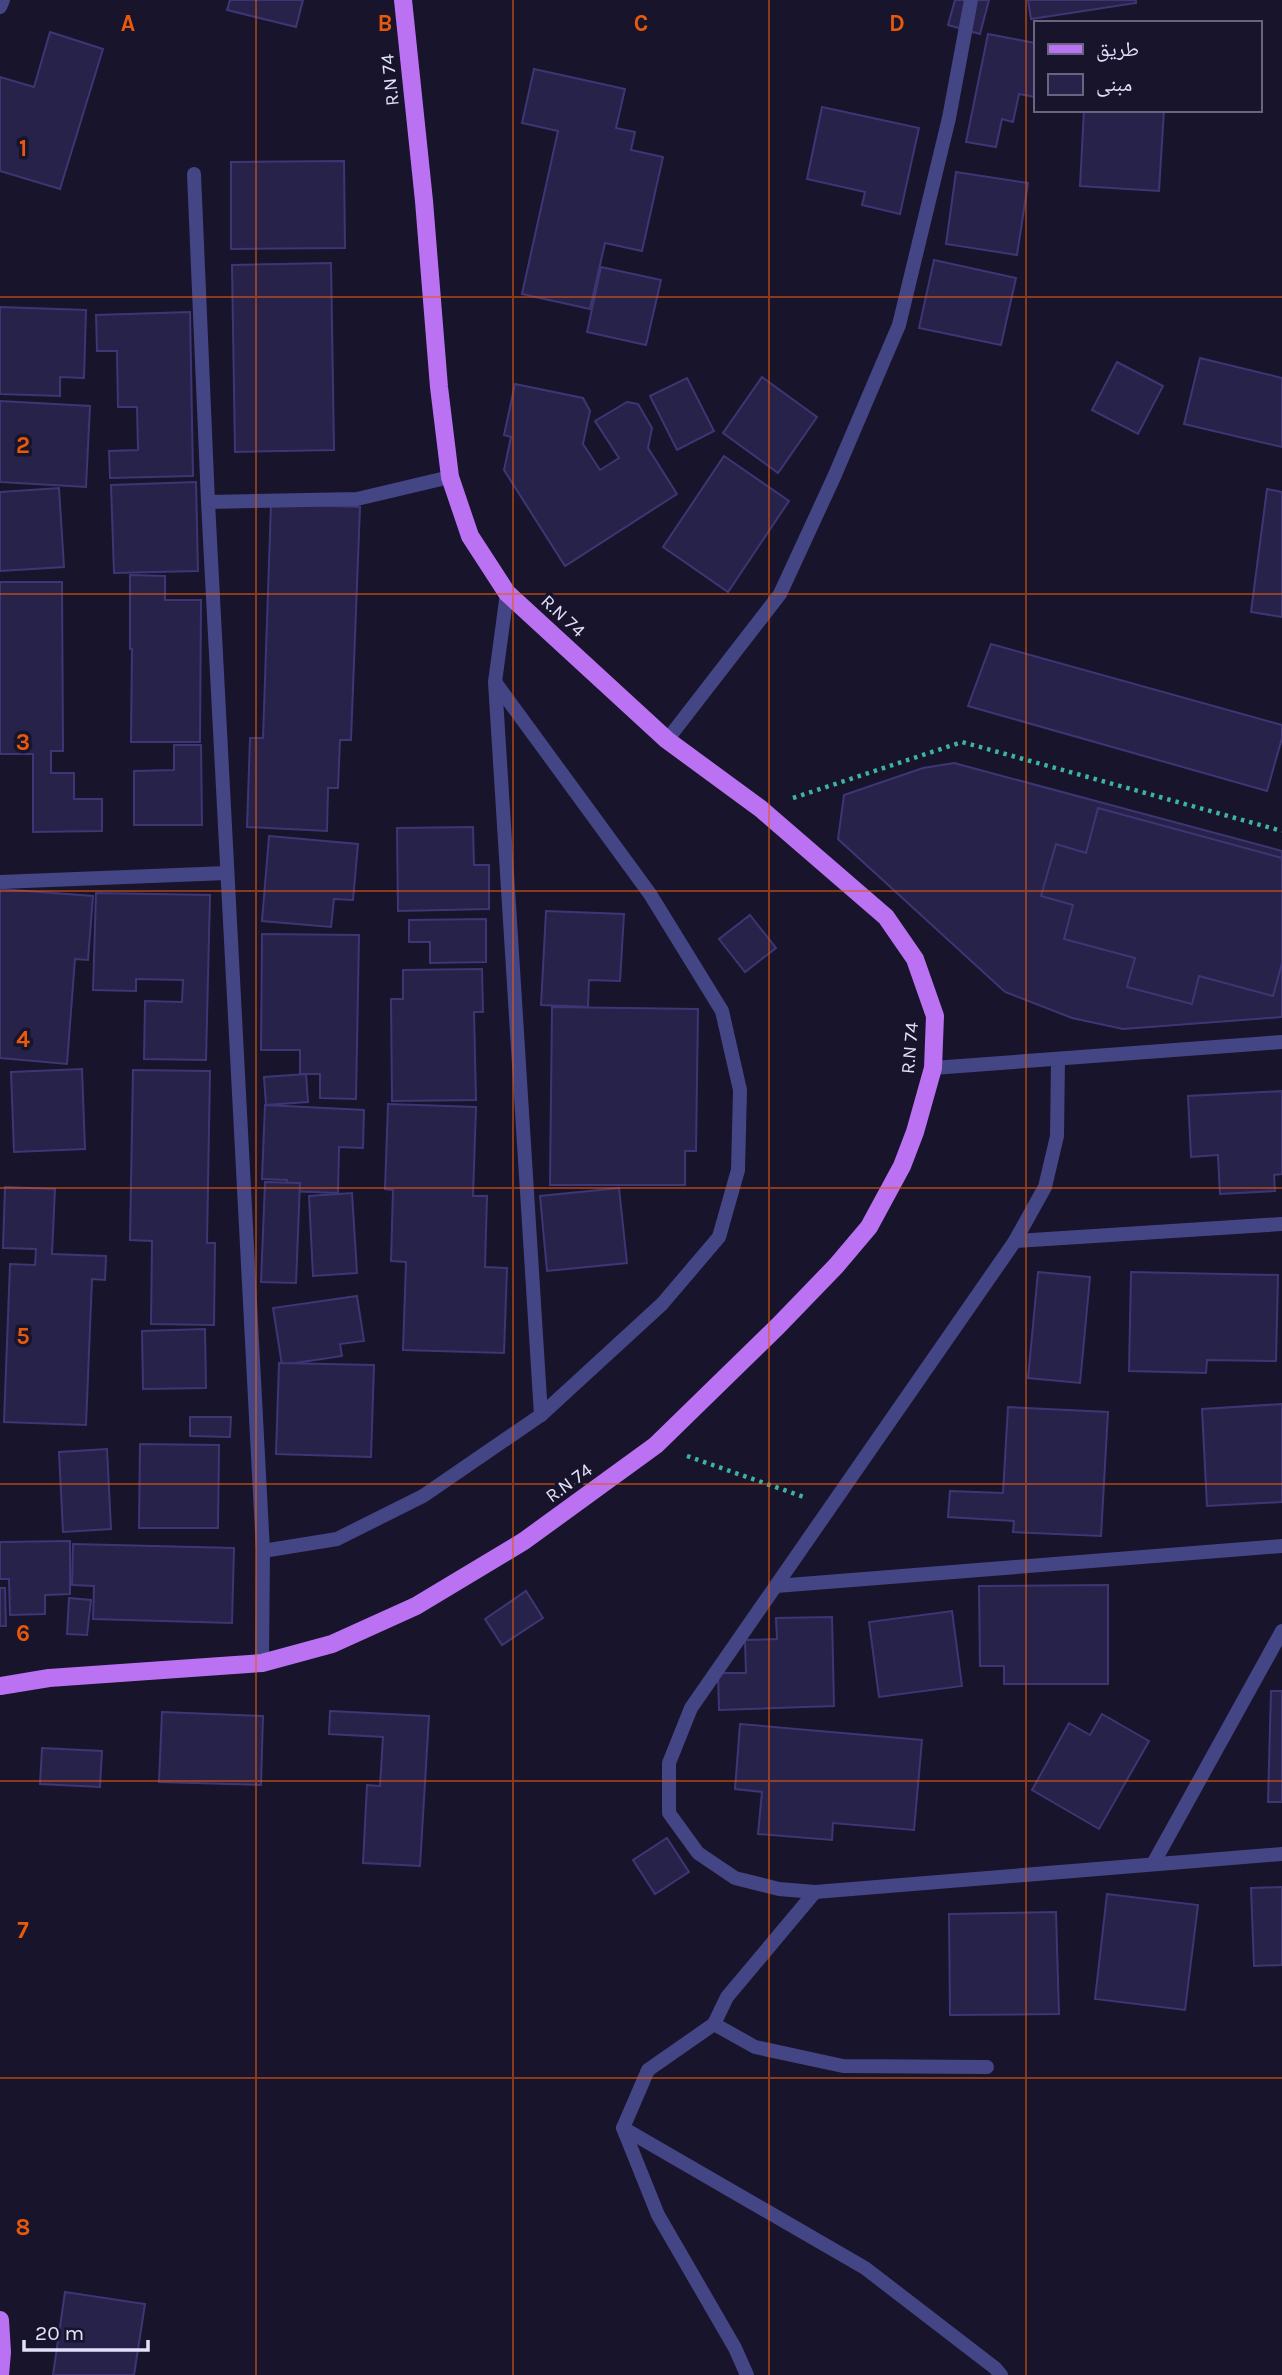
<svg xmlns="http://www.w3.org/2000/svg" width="1282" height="2375" font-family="Karla,'Noto Naskh Arabic',sans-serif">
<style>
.building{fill:#27224a;stroke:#3e3674;stroke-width:2}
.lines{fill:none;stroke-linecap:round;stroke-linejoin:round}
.path{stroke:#3db3a5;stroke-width:4.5;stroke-dasharray:3.5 5;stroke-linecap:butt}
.minor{stroke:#444585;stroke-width:14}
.primary{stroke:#ba72f2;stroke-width:18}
.grid{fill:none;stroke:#e8590c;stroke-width:2;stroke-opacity:0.55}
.labels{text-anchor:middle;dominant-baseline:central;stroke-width:7;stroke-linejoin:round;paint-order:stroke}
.street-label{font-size:19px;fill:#e2e1fc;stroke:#17142b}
.grid-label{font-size:23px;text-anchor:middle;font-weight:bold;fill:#e8590c;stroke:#17142b;stroke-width:7;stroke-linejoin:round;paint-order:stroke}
</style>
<rect width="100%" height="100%" fill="#17142b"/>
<g class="building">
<polygon points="230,0 303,0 296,27 227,10"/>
<polygon points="955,0 989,0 980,34 948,25"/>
<polygon points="1028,0 1136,0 1136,3 1031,19"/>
<polygon points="50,32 103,49 60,189 0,171 0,77 34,87"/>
<polygon points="988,34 1035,43 1035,97 1019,94 1013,122 1002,119 996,147 966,142"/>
<polygon points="534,69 625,89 616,128 635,132 631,150 663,157 642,251 605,243 590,309 522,294 558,131 522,123"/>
<polygon points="822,107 919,128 900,214 862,205 865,192 807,179"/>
<polygon points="1084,110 1164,110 1159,191 1080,186"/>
<polygon points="344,161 345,248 231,249 231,162"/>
<polygon points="956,172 1028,183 1017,255 946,244"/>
<polygon points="934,260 1016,278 1001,345 919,328"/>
<polygon points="331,263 334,450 235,452 232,265"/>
<polygon points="601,267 661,280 646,345 587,332"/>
<polygon points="0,307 86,310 84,378 60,377 60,396 0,394"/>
<polygon points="190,312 193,476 110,478 109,451 138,450 137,407 118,407 117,351 97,351 96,315"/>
<polygon points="1200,358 1282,378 1282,447 1184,424"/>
<polygon points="1117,362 1163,386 1138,434 1092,410"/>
<polygon points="762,377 817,417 778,473 723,433"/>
<polygon points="687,378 714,431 677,450 650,396"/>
<polygon points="515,384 583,398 590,411 583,444 600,470 619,458 595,421 627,402 638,404 652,428 648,448 677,494 565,566 504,470 511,437 504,435"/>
<polygon points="0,401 90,406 86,487 0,482"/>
<polygon points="724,456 789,501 728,592 663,547"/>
<polygon points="196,482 198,571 114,573 111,485"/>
<polygon points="59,488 64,567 0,571 0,492"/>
<polygon points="1267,489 1282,492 1282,617 1251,612"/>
<polygon points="271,504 360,507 351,740 340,740 338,788 328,788 327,831 247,827 250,738 263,738"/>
<polygon points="130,575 165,576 165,600 201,600 200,742 131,742 132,649 130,649"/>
<polygon points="0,582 62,582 63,751 51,751 51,773 74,773 74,799 102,799 102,831 33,832 33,754 0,754"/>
<polygon points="991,644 1282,725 1282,738 1267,791 968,706"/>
<polygon points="174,745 201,745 202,825 134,825 134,771 174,770"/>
<polygon points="954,763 1282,851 1282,1017 1123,1029 1072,1018 1005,992 838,839 844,795 923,768"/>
<polygon points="1098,808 1282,858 1282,963 1273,996 1199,976 1192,1004 1127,987 1135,958 1064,939 1073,905 1041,896 1056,844 1086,853"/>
<polygon points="473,827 474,865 489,865 489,909 398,911 397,828"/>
<polygon points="269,836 358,844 353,900 334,899 331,927 262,921"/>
<polygon points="0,889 93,896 88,960 75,959 67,1064 0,1058"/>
<polygon points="96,893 210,895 206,1060 144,1059 145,1001 182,1002 183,980 136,979 136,991 93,990"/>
<polygon points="546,911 624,914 620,981 589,980 588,1007 541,1005"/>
<polygon points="750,915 776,948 745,972 719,939"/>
<polygon points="486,919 486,962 430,963 430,942 409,942 409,920"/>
<polygon points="262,934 359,935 356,1099 320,1098 320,1074 300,1074 300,1050 261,1050"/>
<polygon points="482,969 483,1012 474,1012 476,1100 392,1101 391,999 403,999 403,970"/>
<polygon points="552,1007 698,1009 696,1151 685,1151 685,1185 550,1185"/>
<polygon points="82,1069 85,1149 14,1152 11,1072"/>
<polygon points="133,1070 210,1071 207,1243 215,1243 214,1325 151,1324 152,1241 130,1240"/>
<polygon points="306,1074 308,1102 266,1105 264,1077"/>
<polygon points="1282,1091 1282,1174 1274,1175 1275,1191 1220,1194 1218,1155 1191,1157 1188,1096"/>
<polygon points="388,1104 476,1107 473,1196 487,1196 485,1267 507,1268 504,1353 403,1350 406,1262 391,1261 393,1190 385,1189"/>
<polygon points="265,1105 364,1110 363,1148 339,1147 338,1193 286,1191 287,1180 262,1179"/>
<polygon points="265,1182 300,1183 296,1283 261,1282"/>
<polygon points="5,1187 55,1189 52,1254 106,1256 105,1280 92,1279 86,1425 4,1422 10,1264 35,1265 36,1249 3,1248"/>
<polygon points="619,1188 627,1263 547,1271 540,1196"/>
<polygon points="352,1193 357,1273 313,1276 309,1196"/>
<polygon points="1038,1272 1090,1277 1080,1383 1028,1378"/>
<polygon points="1131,1272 1278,1275 1276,1361 1207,1360 1206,1373 1129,1371"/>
<polygon points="357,1296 364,1341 340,1344 342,1356 282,1365 273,1308"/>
<polygon points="205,1329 206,1388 143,1389 142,1331"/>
<polygon points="279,1363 374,1365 371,1457 276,1454"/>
<polygon points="1282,1404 1282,1502 1207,1506 1202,1409"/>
<polygon points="1008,1407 1108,1412 1101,1536 1013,1532 1014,1521 948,1517 950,1491 1003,1493"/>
<polygon points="190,1417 231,1417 230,1437 190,1436"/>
<polygon points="140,1444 219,1445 218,1528 139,1528"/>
<polygon points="107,1449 111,1529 63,1532 59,1452"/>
<polygon points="70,1541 70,1594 45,1595 45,1614 10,1615 9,1579 0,1579 0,1542"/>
<polygon points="73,1544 234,1548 232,1623 93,1619 94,1586 72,1585"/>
<polygon points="1108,1585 1108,1684 1004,1684 1004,1666 980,1666 979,1586"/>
<polygon points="0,1588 5,1588 6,1626 0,1626"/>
<polygon points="526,1591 543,1618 502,1645 485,1619"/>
<polygon points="69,1598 91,1600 87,1635 67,1634"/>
<polygon points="952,1611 962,1686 879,1697 869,1622"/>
<polygon points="832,1617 834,1706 719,1710 718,1673 746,1673 745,1640 777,1639 776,1618"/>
<polygon points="1271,1691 1282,1691 1282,1802 1268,1802"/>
<polygon points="330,1711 429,1716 420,1866 363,1863 367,1785 380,1786 383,1737 329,1734"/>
<polygon points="162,1712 263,1716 261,1785 159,1782"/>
<polygon points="1102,1714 1149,1741 1099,1829 1032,1790 1069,1723 1090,1735"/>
<polygon points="740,1724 922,1740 914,1830 833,1823 832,1840 758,1834 762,1792 735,1789"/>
<polygon points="42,1748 102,1751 100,1787 40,1784"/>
<polygon points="667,1838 689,1872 655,1894 633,1860"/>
<polygon points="1282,1887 1282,1965 1254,1966 1251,1888"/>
<polygon points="1107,1894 1198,1905 1185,2010 1095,1999"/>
<polygon points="1056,1912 1059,2014 950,2015 949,1914"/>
<polygon points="65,2292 145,2304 134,2375 53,2375"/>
</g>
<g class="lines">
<g class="path">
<polyline points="793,798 962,742 1282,831"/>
<polyline points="687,1456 804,1497"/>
</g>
<g class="minor">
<polyline points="0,7 3,0"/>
<polyline points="194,174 208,502 263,1551 262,1663"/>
<polyline points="208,502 357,499 450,477"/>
<polyline points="507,593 495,682 541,1415"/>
<polyline points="667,740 780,594 834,477 899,325 949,118 971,0"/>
<polyline points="0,882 227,873"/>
<polyline points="1058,1059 1057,1136 1045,1187 1015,1241 691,1708 669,1763 669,1813 698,1853 735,1878 779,1889 815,1892 1282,1854"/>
<polyline points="933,1068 1282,1042"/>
<polyline points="1015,1241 1282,1224"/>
<polyline points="263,1551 337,1539 423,1496 541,1415 662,1304 719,1237 738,1170 740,1090 722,1011 650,894 495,682"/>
<polyline points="776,1586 1282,1546"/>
<polyline points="1153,1864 1282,1631"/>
<polyline points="815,1892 727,1997 714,2024 755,2047 843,2066 987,2067"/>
<polyline points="714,2024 648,2070 623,2128 658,2215 735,2348 747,2375"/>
<polyline points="623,2128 865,2268 995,2368 1001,2375"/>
</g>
<g class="primary">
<polyline points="0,1686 49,1678 262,1663 332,1644 416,1606 524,1541 656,1445 778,1326 836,1266 869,1227 902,1166 915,1132 933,1068 935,1016 915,959 886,917 761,809 667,740 507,593 470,536 450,477 439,387 424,201 403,0"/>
<polyline points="0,2320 2,2352 0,2375"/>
</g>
</g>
<path class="grid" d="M256,0V2375M513,0V2375M769,0V2375M1026,0V2375M0,297H1282M0,594H1282M0,891H1282M0,1188H1282M0,1484H1282M0,1781H1282M0,2078H1282"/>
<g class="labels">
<g class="street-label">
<text transform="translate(390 80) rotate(-96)">R.N 74</text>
<text transform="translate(563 616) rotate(43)">R.N 74</text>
<text transform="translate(910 1048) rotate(-85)">R.N 74</text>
<text transform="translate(569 1483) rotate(-36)">R.N 74</text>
</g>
</g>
<g class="grid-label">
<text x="128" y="31">A</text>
<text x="385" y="31">B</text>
<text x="641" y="31">C</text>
<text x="897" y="31">D</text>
<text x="23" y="156">1</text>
<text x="23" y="453">2</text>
<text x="23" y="750">3</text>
<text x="23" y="1047">4</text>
<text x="23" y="1344">5</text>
<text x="23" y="1641">6</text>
<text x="23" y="1938">7</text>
<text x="23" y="2235">8</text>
</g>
<rect x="1034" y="21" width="228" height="91" fill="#17142b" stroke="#68667f" stroke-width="2"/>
<rect x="1048" y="44" width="35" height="10" fill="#ba72f2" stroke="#68667f" stroke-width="2"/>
<text x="1096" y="56" font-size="21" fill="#e2e1fc">طريق</text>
<rect x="1048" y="74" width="35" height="21" fill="#27224a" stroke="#68667f" stroke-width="2"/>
<text x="1096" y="91" font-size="21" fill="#e2e1fc">مبنى</text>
<path d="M24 2340v10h124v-10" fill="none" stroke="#e2e1fc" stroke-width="3.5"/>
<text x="35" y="2340" font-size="21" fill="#e2e1fc" stroke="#17142b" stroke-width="5" paint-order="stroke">20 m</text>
</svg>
